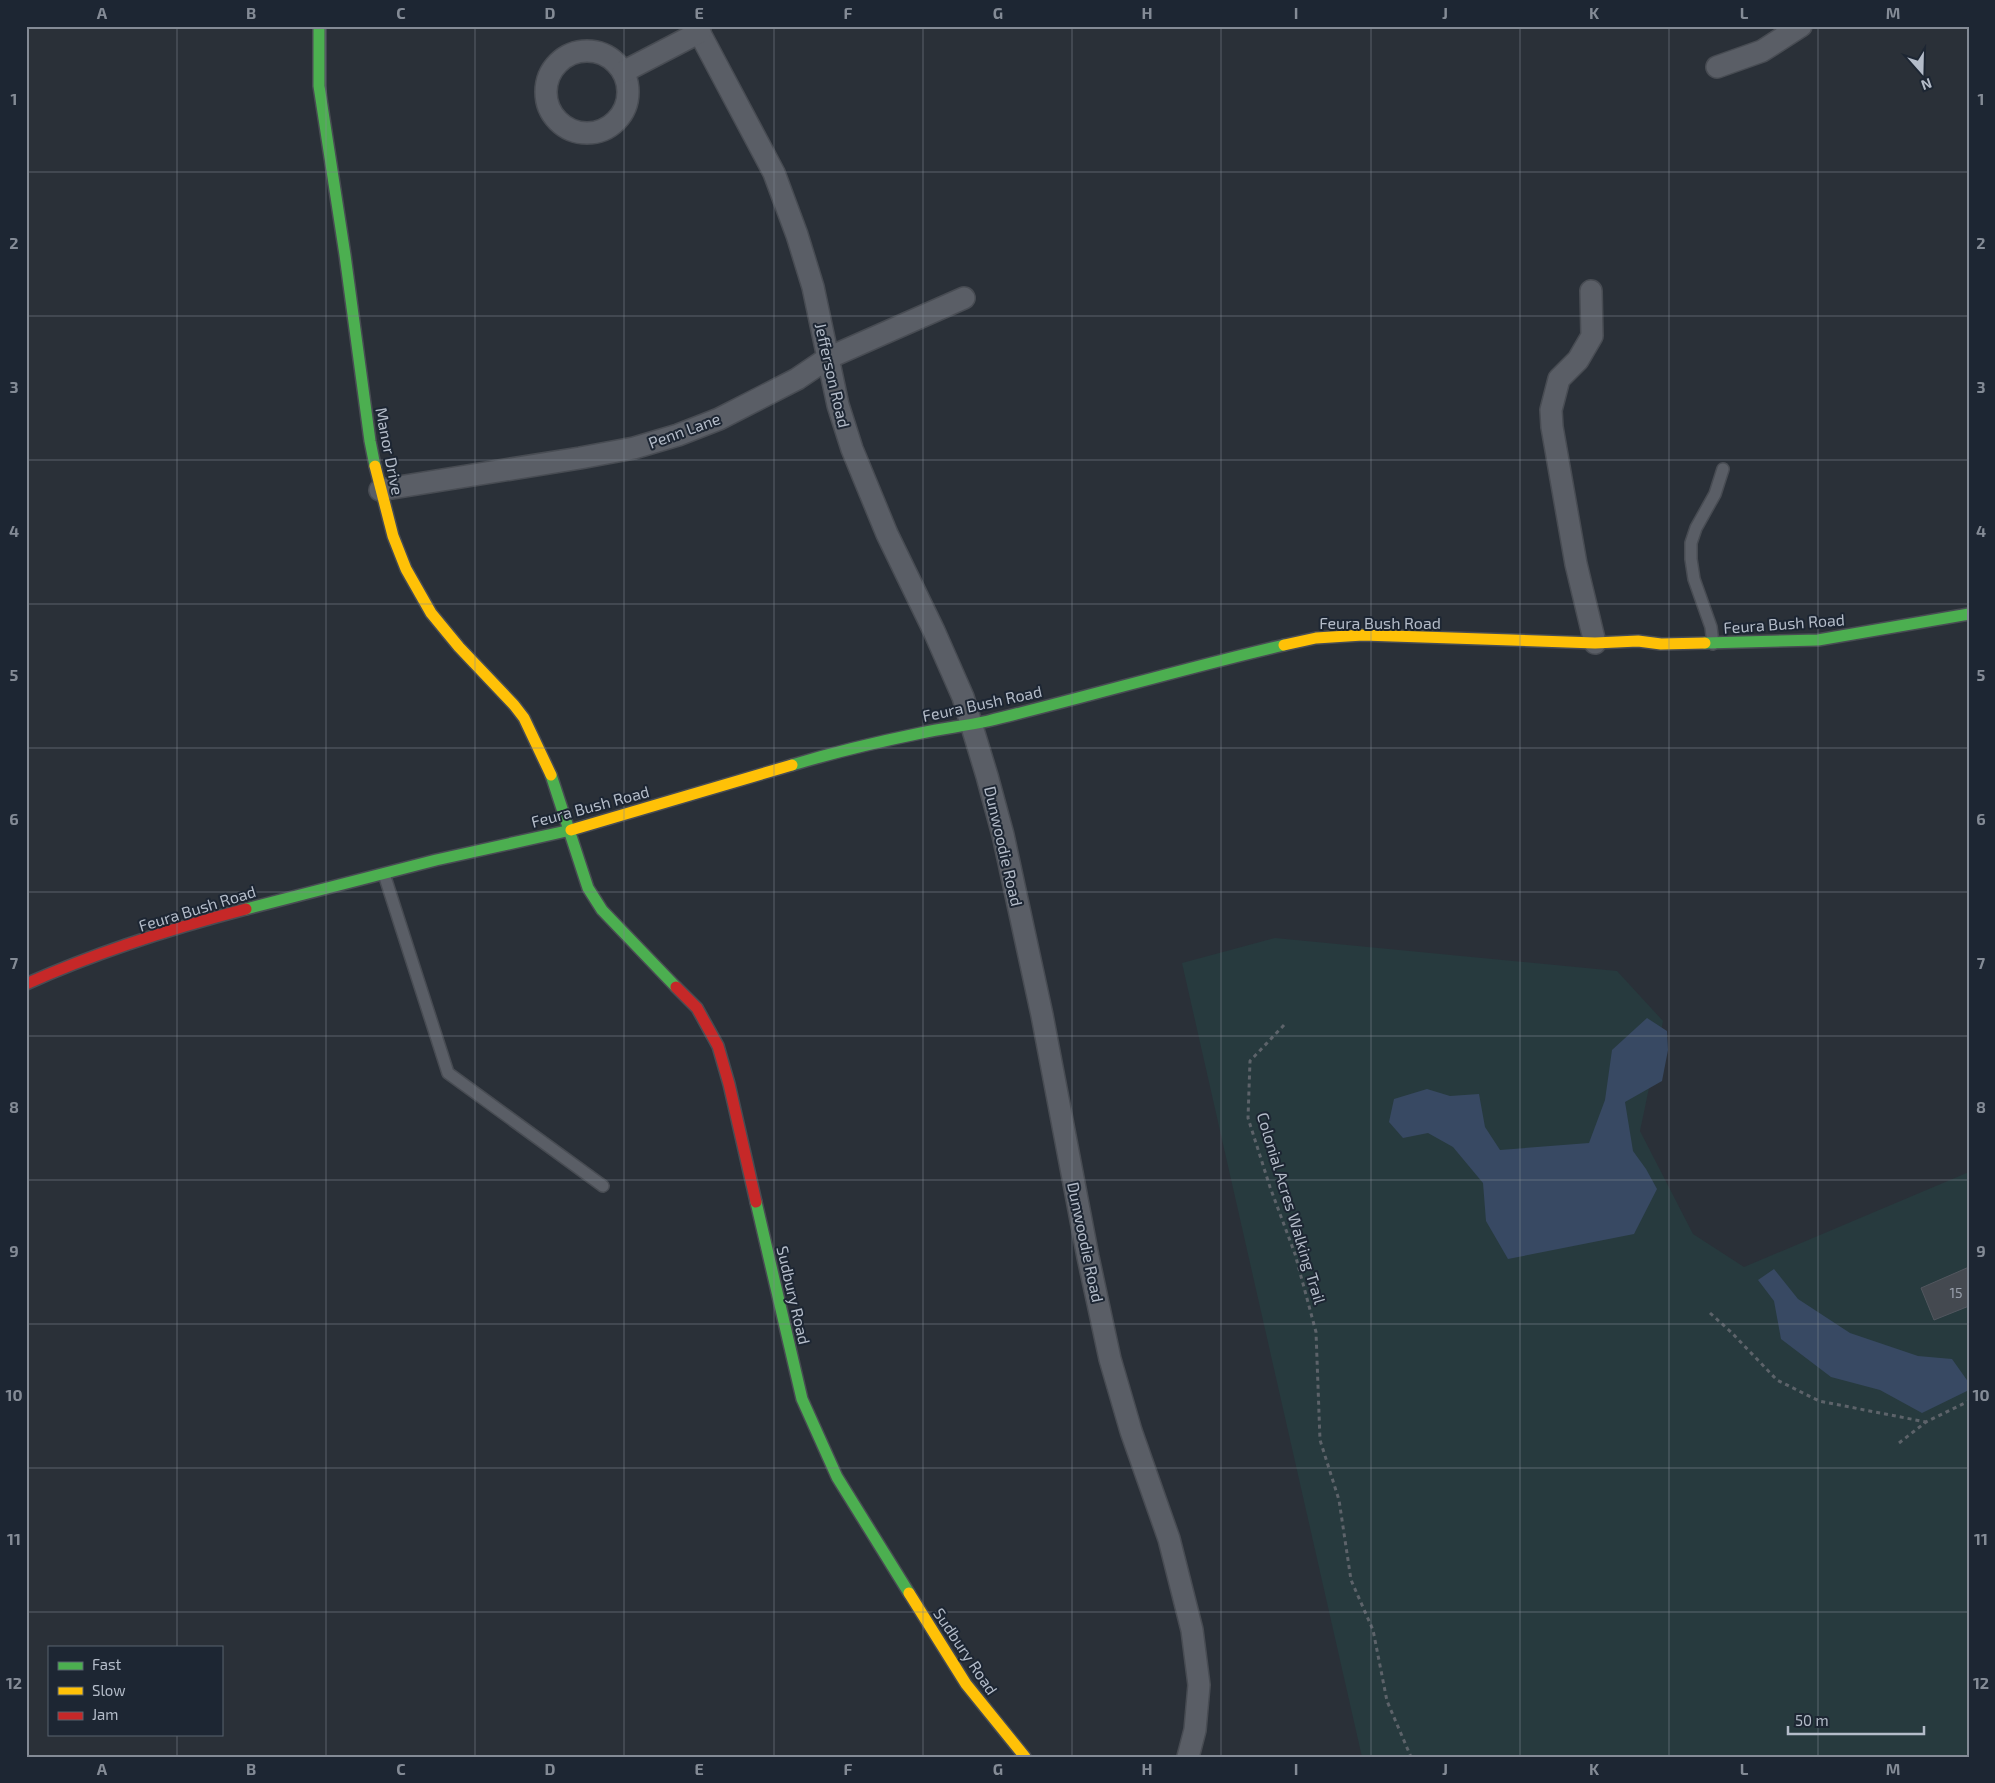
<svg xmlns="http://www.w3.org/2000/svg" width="1995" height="1783" font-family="'Exo 2',sans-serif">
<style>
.green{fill:#273a3e}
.water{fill:#384963}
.building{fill:#444950;stroke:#52575f}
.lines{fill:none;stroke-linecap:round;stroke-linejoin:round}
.lane-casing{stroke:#484c53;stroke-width:14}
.street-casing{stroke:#484c53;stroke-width:24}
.fast-casing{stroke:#484c53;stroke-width:14}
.slow-casing{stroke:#484c53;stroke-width:14}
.jam-casing{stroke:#484c53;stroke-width:14}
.path{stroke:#5d636a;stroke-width:3;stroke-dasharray:4 4;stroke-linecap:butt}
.lane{stroke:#5a5e66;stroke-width:11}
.street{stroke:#5a5e66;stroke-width:21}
.fast{stroke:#4caf50;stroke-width:11}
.slow{stroke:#ffc107;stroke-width:11}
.jam{stroke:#c62828;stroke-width:11}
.grid{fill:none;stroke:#848b96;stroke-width:1;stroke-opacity:0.55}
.labels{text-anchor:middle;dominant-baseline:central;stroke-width:4;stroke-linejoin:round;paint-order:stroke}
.number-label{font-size:14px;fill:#989fab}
.street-label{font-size:16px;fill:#b4bcc9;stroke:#1d2633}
.neatline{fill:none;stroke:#848b96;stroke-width:2}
.grid-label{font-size:16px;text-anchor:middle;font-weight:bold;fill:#848b96}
</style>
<rect width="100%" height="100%" fill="#2a3038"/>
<polygon class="green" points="1275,938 1617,971 1663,1021 1640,1131 1693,1234 1744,1267 1969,1172 1969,1757 1362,1757 1182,963"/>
<g class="water">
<polygon points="1647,1018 1667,1031 1668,1050 1662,1081 1625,1102 1633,1151 1646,1169 1657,1189 1634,1234 1508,1259 1486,1221 1483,1183 1453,1147 1428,1133 1403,1138 1389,1122 1394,1099 1427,1089 1450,1096 1479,1094 1485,1127 1500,1150 1589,1143 1605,1100 1612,1050"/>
<polygon points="1774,1269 1798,1299 1850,1333 1918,1356 1952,1359 1969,1383 1969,1390 1922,1413 1880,1390 1831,1377 1781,1339 1774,1301 1758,1280"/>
</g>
<polygon class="building" points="1969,1267 1969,1306 1934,1320 1921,1288"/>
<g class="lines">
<defs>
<g id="lane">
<polyline points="1713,644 1711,627 1694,579 1691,559 1691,543 1696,528 1715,494 1723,469"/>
<polyline points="384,874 448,1073 603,1186"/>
</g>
<g id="street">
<polyline points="696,26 774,173 797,235 813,287 838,405 852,449 887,534 934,631 963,697 987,776 1003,835 1042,1015 1088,1257 1110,1359 1131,1431 1169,1539 1192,1630 1199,1685 1195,1730 1188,1757"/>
<circle cx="587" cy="92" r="41"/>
<polyline points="1717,67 1762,51 1801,26"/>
<polyline points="623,72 700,32"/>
<polyline points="1591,291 1592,336 1578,360 1559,379 1551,410 1552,427 1576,564 1595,643"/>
<polyline points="380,490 580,458 634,448 678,435 719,419 797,379 828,358 964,298"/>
</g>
<g id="fast">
<polyline points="319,26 319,86 345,255 370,441 375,466"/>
<polyline points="1705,643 1818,640 1969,614"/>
<path d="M792,765C835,752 877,742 921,733C943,728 966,726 988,721C1087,697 1185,668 1284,645"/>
<polyline points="551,775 588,888 602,910 676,987"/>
<polyline points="246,909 436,860 571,830"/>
<polyline points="756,1202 802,1399 837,1477 909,1593"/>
</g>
<g id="slow">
<polyline points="375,466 393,536 406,569 431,613 459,647 514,705 524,718 551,775"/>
<polyline points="1284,645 1316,638 1363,635 1595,643 1638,641 1661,644 1705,643"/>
<polyline points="571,830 792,765"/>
<polyline points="909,1593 966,1684 1025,1757"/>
</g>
<g id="jam">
<path d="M26,984C95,953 173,928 246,909"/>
<polyline points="676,987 697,1008 718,1046 729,1084 756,1202"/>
</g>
</defs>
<use href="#lane" class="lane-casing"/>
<use href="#street" class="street-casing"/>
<use href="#fast" class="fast-casing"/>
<use href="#slow" class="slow-casing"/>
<use href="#jam" class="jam-casing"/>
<g class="path">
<polyline points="1284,1025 1250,1061 1248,1118 1270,1187 1295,1254 1316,1332 1320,1440 1339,1500 1351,1580 1373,1630 1387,1701 1411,1757"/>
<polyline points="1710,1313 1731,1332 1777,1380 1819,1401 1926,1422"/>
<polyline points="1899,1443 1926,1422 1969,1401"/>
</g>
<use href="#lane" class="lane"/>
<use href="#street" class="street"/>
<use href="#fast" class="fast"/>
<use href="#slow" class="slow"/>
<use href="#jam" class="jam"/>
</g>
<path class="grid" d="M177,26V1647M326,26V1757M475,26V1757M624,26V1757M774,26V1757M923,26V1757M1072,26V1757M1221,26V1757M1371,26V1757M1520,26V1757M1669,26V1757M1818,26V1757M26,172H1969M26,316H1969M26,460H1969M26,604H1969M26,748H1969M26,892H1969M26,1036H1969M26,1180H1969M26,1324H1969M26,1468H1969M26,1612H1969M177,1734V1757"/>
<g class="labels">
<g class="number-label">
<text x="1956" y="1292">15</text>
</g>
<g class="street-label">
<text transform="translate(833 375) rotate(77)">Jefferson Road</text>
<text transform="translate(684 430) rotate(-20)">Penn Lane</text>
<text transform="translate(390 451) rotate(79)">Manor Drive</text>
<text x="1380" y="622">Feura Bush Road</text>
<text transform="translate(1784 623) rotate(-4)">Feura Bush Road</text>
<text transform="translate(982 703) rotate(-12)">Feura Bush Road</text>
<text transform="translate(590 806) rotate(-15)">Feura Bush Road</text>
<text transform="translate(1004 846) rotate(77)">Dunwoodie Road</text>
<text transform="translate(197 908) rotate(-17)">Feura Bush Road</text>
<text transform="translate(1292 1208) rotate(73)">Colonial Acres Walking Trail</text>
<text transform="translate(1086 1242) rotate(78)">Dunwoodie Road</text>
<text transform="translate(794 1295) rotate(77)">Sudbury Road</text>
<text transform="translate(966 1651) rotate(56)">Sudbury Road</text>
</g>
</g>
<rect width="1995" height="1783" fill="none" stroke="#1d2633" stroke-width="55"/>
<rect x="48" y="1646" width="175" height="90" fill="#1d2633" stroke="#59626f"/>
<rect x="58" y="1662" width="25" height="8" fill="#4caf50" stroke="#59626f"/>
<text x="92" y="1670" font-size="15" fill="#b4bcc9">Fast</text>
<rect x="58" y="1687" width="25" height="8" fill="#ffc107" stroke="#59626f"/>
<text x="92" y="1696" font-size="15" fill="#b4bcc9">Slow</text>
<rect x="58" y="1712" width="25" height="8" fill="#c62828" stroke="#59626f"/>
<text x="92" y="1720" font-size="15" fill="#b4bcc9">Jam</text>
<g transform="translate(1922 72) rotate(160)" stroke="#1d2633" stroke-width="4" paint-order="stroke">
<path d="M0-4L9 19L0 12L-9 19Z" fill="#b4bcc9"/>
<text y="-8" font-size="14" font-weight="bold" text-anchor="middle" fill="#b4bcc9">N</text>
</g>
<path d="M1788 1726v8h136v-8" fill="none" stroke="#b4bcc9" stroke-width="2.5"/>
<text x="1795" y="1726" font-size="15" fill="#b4bcc9" stroke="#1d2633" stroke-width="4" paint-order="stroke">50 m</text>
<rect x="28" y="28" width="1940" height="1728" class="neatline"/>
<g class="grid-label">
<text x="102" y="19">A</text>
<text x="251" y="19">B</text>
<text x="401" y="19">C</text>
<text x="550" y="19">D</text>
<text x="699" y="19">E</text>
<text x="848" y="19">F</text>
<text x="998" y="19">G</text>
<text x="1147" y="19">H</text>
<text x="1296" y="19">I</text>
<text x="1445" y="19">J</text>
<text x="1594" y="19">K</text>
<text x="1744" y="19">L</text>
<text x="1893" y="19">M</text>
<text x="14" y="105">1</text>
<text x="1981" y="105">1</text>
<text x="14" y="249">2</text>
<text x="1981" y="249">2</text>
<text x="14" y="393">3</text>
<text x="1981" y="393">3</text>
<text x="14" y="537">4</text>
<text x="1981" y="537">4</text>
<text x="14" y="681">5</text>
<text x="1981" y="681">5</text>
<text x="14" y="825">6</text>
<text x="1981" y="825">6</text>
<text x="14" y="969">7</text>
<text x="1981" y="969">7</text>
<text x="14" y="1113">8</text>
<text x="1981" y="1113">8</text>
<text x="14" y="1257">9</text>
<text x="1981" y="1257">9</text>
<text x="14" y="1401">10</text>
<text x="1981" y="1401">10</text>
<text x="14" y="1545">11</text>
<text x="1981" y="1545">11</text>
<text x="14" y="1689">12</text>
<text x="1981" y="1689">12</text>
<text x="102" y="1775">A</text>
<text x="251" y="1775">B</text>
<text x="401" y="1775">C</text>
<text x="550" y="1775">D</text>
<text x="699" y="1775">E</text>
<text x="848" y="1775">F</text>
<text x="998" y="1775">G</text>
<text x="1147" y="1775">H</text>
<text x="1296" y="1775">I</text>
<text x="1445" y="1775">J</text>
<text x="1594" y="1775">K</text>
<text x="1744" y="1775">L</text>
<text x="1893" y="1775">M</text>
</g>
</svg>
